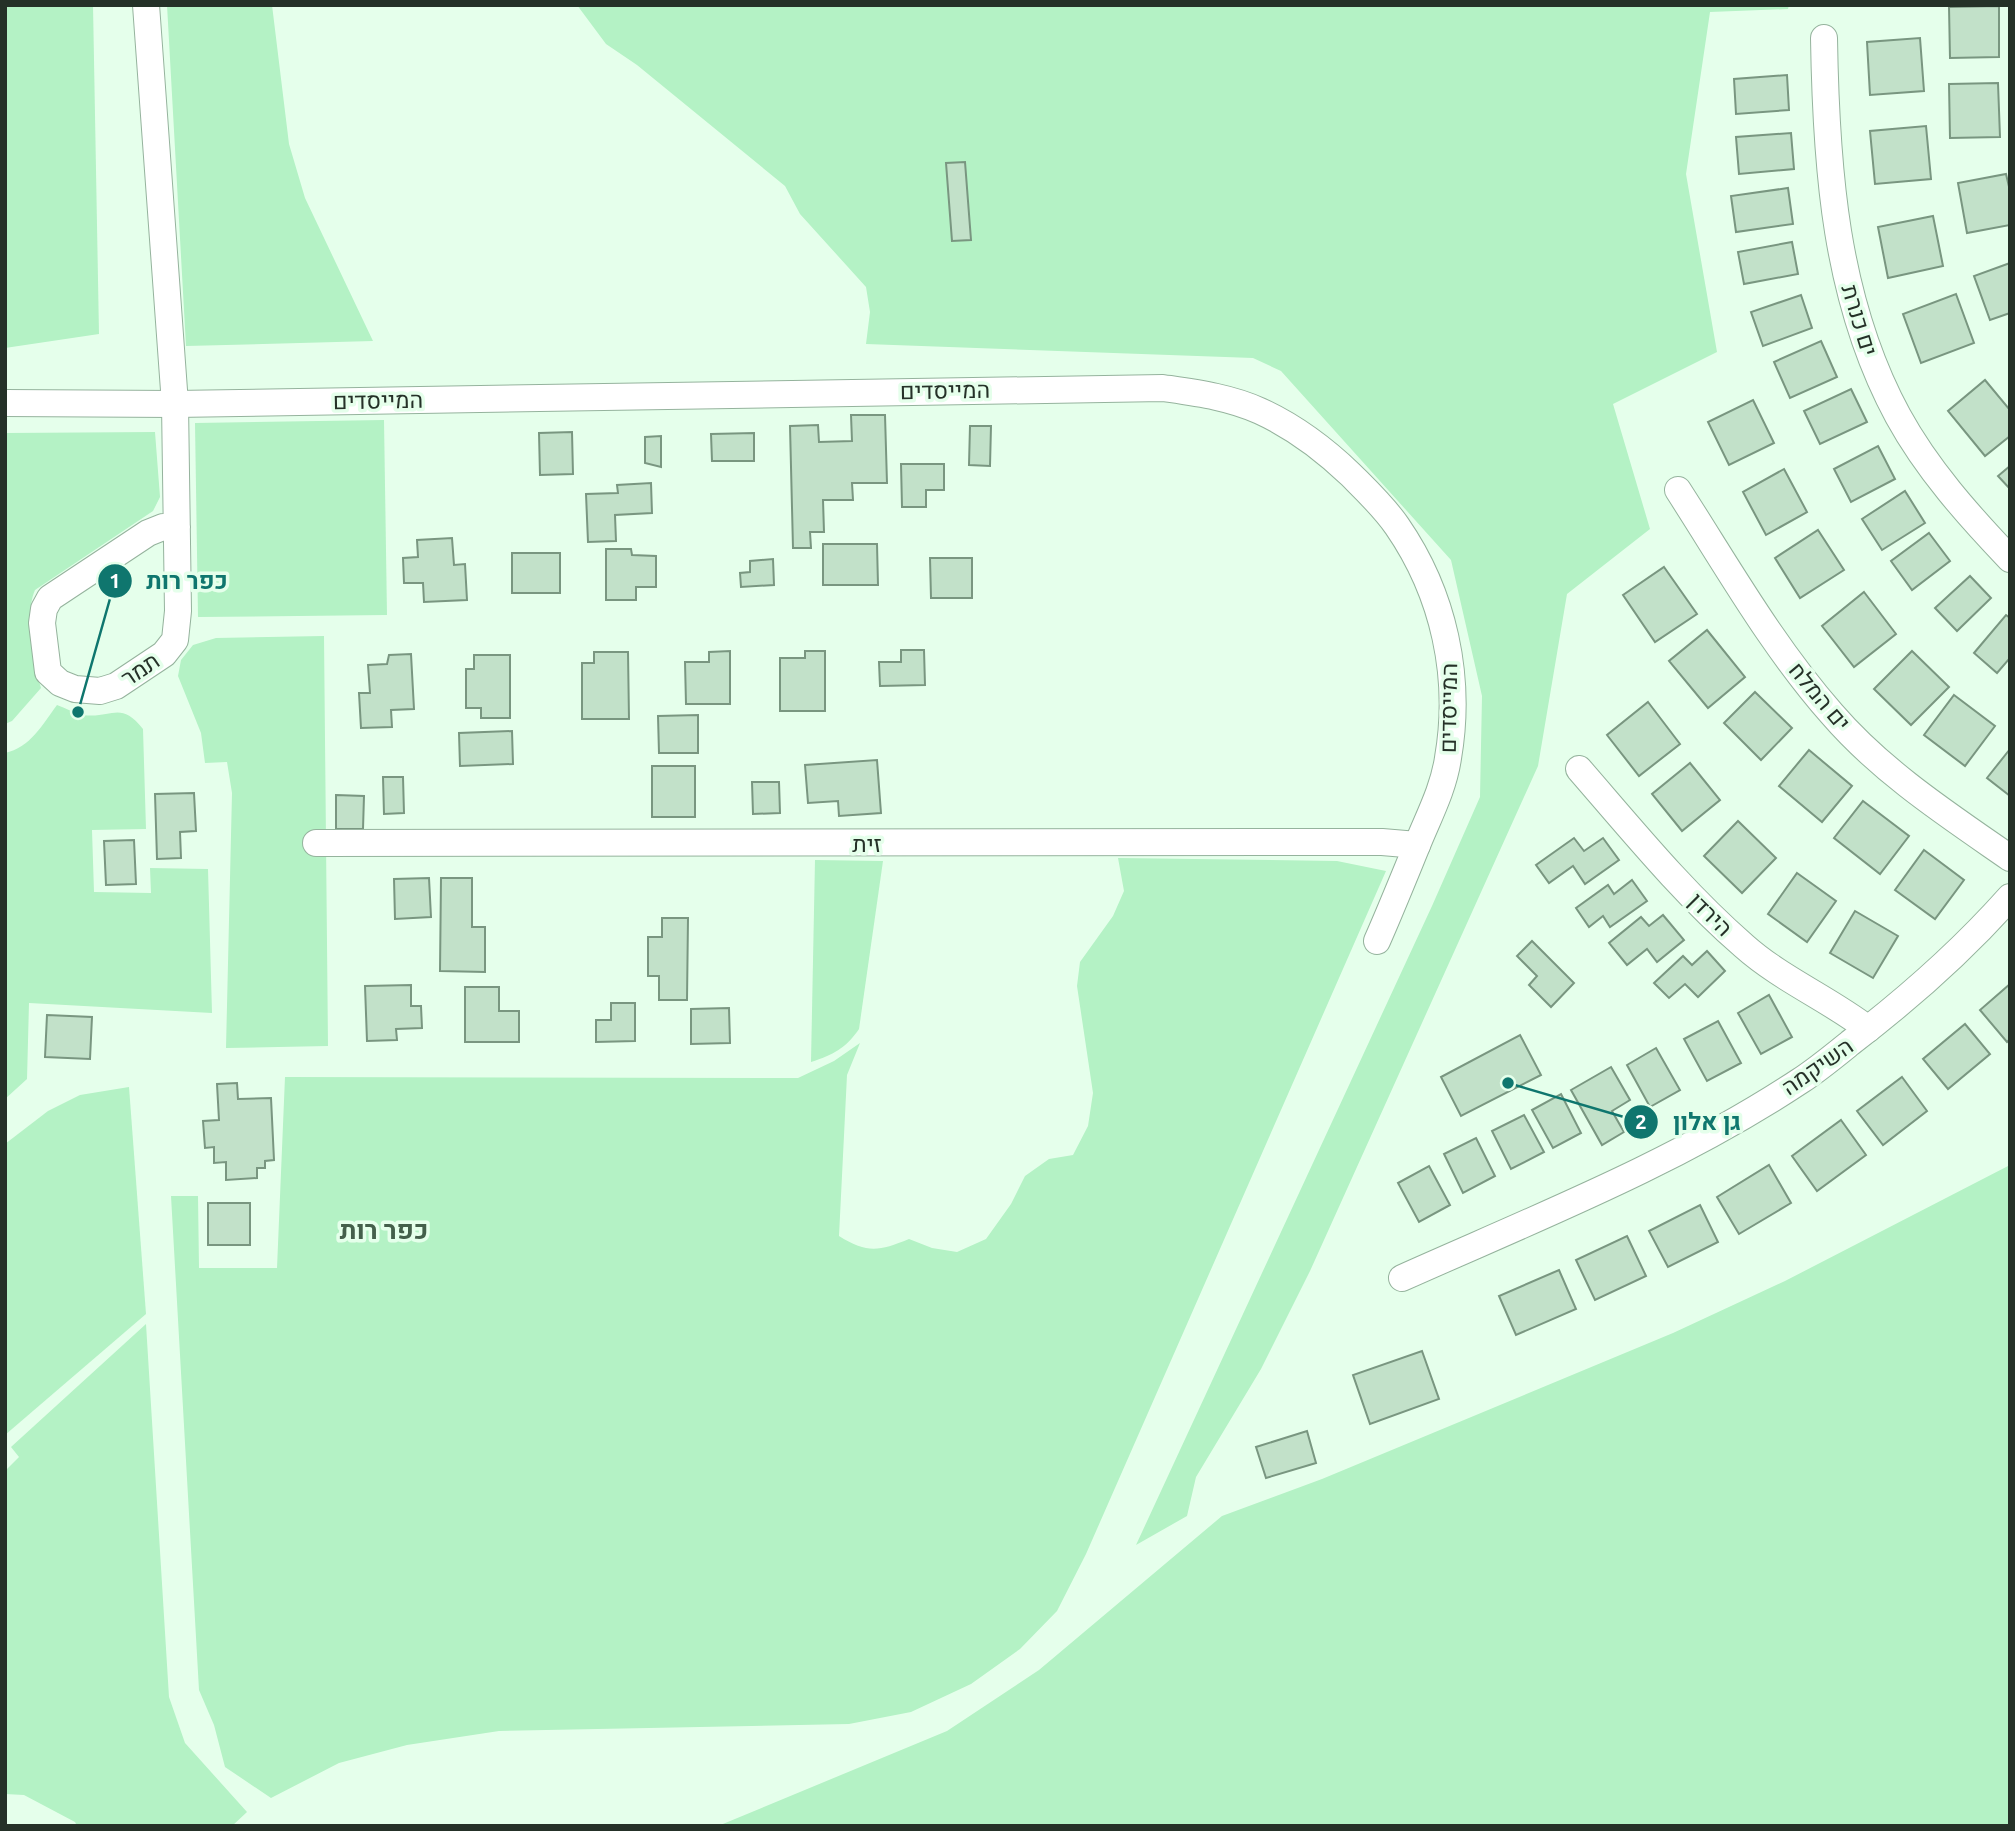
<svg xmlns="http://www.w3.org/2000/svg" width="2015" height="1831" font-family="Ubuntu,Heebo,sans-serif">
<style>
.green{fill:#b4f2c5}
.building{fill:#c2e1c9;stroke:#799680;stroke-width:2}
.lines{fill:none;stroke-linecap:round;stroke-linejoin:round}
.street-casing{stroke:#95b39d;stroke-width:28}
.street{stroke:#fff;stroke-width:26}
.labels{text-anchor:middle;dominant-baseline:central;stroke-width:7;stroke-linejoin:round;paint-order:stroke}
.street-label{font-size:23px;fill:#253128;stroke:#e5ffeb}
.quarter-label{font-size:26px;font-weight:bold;fill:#445f4b;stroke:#e5ffeb}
.leader{fill:none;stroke:#0f766e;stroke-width:2.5}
.callout-dot{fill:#0f766e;stroke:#e5ffeb;stroke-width:2.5}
.mark-label{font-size:21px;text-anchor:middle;font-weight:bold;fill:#fff}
.callout-label{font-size:24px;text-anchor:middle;font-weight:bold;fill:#0f766e;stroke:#e5ffeb;stroke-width:7;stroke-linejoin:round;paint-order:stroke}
</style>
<rect width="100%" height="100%" fill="#e5ffeb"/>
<g class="green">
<polygon points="5,5 93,5 99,334 5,348"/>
<polygon points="167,5 272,5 289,144 305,198 373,341 186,346"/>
<polygon points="577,5 1789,5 1788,9 1710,12 1686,174 1717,352 1613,404 1650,529 1567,594 1538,766 1310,1271 1261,1369 1196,1477 1187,1516 1136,1545 1432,906 1480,797 1482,696 1451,560 1281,371 1253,358 866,344 870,312 866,287 800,214 785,186 637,65 606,44"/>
<polygon points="384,420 387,615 198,617 195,423"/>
<path d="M155,432L160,497L153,511L35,590C24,616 33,661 41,688L12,721L5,724V433Z"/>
<polygon points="324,636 328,1046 226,1048 232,793 227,762 205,763 201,733 178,676 181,660 193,645 216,638"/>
<path d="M57,705C65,708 75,713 83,715C112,719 120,700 143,729L146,829L92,830L94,892L151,893L150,868L208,869L212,1013L29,1003L27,1079L5,1099V753C30,748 43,724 57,705Z"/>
<path d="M1118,858L1337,861L1386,871L1086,1554L1057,1611L1020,1649L971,1684L911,1712L849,1724L499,1731L407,1745L339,1763L271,1798L225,1767L214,1725L199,1690L171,1196H198L199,1268H277L285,1077L798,1078L834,1061L860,1043L847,1075L839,1236C868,1254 879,1251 909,1239L932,1248L957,1252L986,1239L1011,1204L1025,1176L1049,1159L1073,1155L1088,1126L1093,1093L1077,986L1080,962L1113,916L1124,891Z"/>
<path d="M815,860L883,861L859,1029C846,1048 833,1055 811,1062Z"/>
<polygon points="129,1087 146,1314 5,1435 5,1144 48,1111 80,1095"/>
<polygon points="2010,1165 2010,1826 718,1826 947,1731 1039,1670 1222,1516 1322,1479 1673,1333 1785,1281"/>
<polygon points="146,1324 169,1697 185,1743 247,1812 232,1826 77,1826 75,1822 24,1795 5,1794 5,1471 19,1457 11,1447"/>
</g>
<g class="building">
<polygon points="1999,6 1999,57 1950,58 1949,7"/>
<polygon points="1920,38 1924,91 1870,95 1867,42"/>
<polygon points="1787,75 1789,110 1736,114 1734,79"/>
<polygon points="1998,83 2000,137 1950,138 1949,84"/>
<polygon points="1926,126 1931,179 1875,184 1870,131"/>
<polygon points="1791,133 1794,169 1739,174 1736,137"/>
<polygon points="965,162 971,240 952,241 946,163"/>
<polygon points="2006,174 2010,191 2010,225 1967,233 1958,183"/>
<polygon points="1788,188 1793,224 1736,232 1731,196"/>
<polygon points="1933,216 1943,266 1888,278 1878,227"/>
<polygon points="1792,242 1798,274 1744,284 1738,252"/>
<polygon points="2010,263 2010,313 1990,320 1974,276"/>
<polygon points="1956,294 1974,343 1921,363 1903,314"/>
<polygon points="1801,295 1812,328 1763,346 1751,312"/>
<polygon points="1821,341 1837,377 1790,398 1774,362"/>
<polygon points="1985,380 2010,410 2010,436 1985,456 1948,411"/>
<polygon points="1851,389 1867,422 1820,444 1804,411"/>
<polygon points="1753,400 1774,443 1729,465 1708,422"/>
<polygon points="851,415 885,415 887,483 852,483 853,500 823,500 824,532 810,532 811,548 793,548 790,426 818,425 819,442 852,441"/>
<polygon points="970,426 991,426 990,466 969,465"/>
<polygon points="572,432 573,474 540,475 539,433"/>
<polygon points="754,433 754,461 712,461 711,434"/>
<polygon points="661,436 661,467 645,463 645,437"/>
<polygon points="1878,446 1895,479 1851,502 1834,469"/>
<polygon points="901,464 944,464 944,490 926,490 926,507 902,507"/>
<polygon points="2010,466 2010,489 1998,476"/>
<polygon points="1784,469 1807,512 1766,535 1743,492"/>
<polygon points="651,483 652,513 615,515 616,541 588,542 586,494 618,493 617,485"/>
<polygon points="1905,491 1925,523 1882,550 1862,519"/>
<polygon points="1818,530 1844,570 1800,598 1775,558"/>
<polygon points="1929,533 1950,561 1912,590 1891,561"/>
<polygon points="452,538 454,565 465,564 467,600 424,602 423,583 404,583 403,558 418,557 417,540"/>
<polygon points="823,544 877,544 878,585 823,585"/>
<polygon points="606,549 631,549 632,555 656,556 656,587 636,587 636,600 606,600"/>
<rect x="512" y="553" width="48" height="40"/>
<polygon points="930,558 972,558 972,598 931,598"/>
<polygon points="773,559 774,585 741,587 740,573 750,572 750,561"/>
<polygon points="1664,567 1697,614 1655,642 1623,595"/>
<polygon points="1970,576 1991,598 1957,631 1935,608"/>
<polygon points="1864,592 1896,634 1854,667 1822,626"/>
<polygon points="2006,615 2010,618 2010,658 1997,673 1974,653"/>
<polygon points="1707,630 1745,677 1708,708 1669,661"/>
<polygon points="901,650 924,650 925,685 880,686 879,662 901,662"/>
<polygon points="730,651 730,704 686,704 685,662 709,662 709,652"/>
<polygon points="805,651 825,651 825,711 780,711 780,658 805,658"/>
<polygon points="1912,651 1949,687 1911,725 1874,689"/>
<polygon points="594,652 628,652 629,719 582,719 582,663 594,663"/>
<polygon points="411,654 414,709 391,710 392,727 361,728 359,693 370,693 368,665 387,664 389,655"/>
<polygon points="474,655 510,655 510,718 481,718 481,708 466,708 466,669 474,669"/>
<polygon points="1755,692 1792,728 1761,760 1724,723"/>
<polygon points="1954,695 1995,726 1965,766 1924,735"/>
<polygon points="1648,702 1680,744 1639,776 1607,735"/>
<polygon points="698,715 698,753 659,753 658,716"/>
<polygon points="512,731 513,764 460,766 459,733"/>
<polygon points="2010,749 2010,796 1987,778"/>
<polygon points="1809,750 1852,786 1822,822 1779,786"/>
<polygon points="877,760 881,813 839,816 838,801 808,803 805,765"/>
<polygon points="1690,763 1720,800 1682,831 1652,794"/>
<rect x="652" y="766" width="43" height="51"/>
<polygon points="383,777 403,777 404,813 384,814"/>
<polygon points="752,782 779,782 780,813 753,814"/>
<polygon points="194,793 196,831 180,832 181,858 157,859 155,794"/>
<polygon points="336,795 364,796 363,829 336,829"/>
<polygon points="1863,801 1909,836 1880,874 1834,838"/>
<polygon points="1738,821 1776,858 1742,893 1704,856"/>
<polygon points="1574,838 1584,851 1603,838 1619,860 1585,884 1573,866 1549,883 1536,865"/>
<polygon points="134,840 136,884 106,885 104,841"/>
<polygon points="1924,850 1964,880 1935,919 1895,890"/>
<polygon points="1797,873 1836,901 1807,942 1768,914"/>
<polygon points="429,878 431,917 395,919 394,879"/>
<polygon points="441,878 472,878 472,927 485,927 485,972 440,971"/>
<polygon points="1632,880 1647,901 1610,927 1603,916 1589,927 1576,908 1608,885 1614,894"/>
<polygon points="1855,911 1898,936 1873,978 1830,953"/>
<polygon points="1663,915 1684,940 1657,962 1647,949 1627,965 1609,943 1641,917 1649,926"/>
<polygon points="662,918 688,918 687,1000 659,1000 659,976 648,976 648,937 662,937"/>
<polygon points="1532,941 1574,983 1551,1007 1529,985 1537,976 1517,956"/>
<polygon points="1707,951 1725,971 1698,997 1685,984 1669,998 1654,983 1683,956 1692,965"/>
<polygon points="2010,984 2010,1039 2007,1042 1980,1010"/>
<polygon points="411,985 411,1006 421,1006 422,1028 396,1029 397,1040 367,1041 365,986"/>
<polygon points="465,987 499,987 499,1011 519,1011 519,1042 465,1042"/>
<polygon points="1769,995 1792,1037 1761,1054 1738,1013"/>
<polygon points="611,1003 635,1003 635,1041 596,1042 596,1020 611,1020"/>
<polygon points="729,1008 730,1043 691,1044 691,1009"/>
<polygon points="47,1015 92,1017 90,1059 45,1057"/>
<polygon points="1718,1021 1741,1063 1707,1081 1684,1039"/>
<polygon points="1965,1024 1990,1054 1948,1089 1923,1059"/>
<polygon points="1520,1035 1541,1075 1461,1116 1441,1077"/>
<polygon points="1656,1048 1680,1090 1650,1107 1627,1065"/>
<polygon points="1611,1067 1630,1100 1612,1111 1624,1132 1602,1145 1571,1090"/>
<polygon points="1902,1077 1927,1111 1883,1145 1857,1111"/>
<polygon points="237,1083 238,1099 271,1098 274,1160 265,1161 265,1168 257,1168 257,1178 226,1180 226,1162 214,1163 214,1147 205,1148 203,1121 219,1120 217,1084"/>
<polygon points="1561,1094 1581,1133 1553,1148 1532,1110"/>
<polygon points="1524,1115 1544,1152 1511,1169 1492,1131"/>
<polygon points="1841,1120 1866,1155 1817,1191 1792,1156"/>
<polygon points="1476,1138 1495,1176 1463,1193 1444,1154"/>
<polygon points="1769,1165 1791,1203 1739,1234 1717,1197"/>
<polygon points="1429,1166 1450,1205 1419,1222 1398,1183"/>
<rect x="208" y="1203" width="42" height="42"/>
<polygon points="1700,1205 1718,1242 1668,1267 1649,1231"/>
<polygon points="1627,1236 1646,1276 1595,1300 1576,1260"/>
<polygon points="1559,1270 1576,1309 1516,1335 1499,1296"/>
<polygon points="1422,1351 1439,1399 1370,1424 1353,1375"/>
<polygon points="1307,1431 1316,1463 1266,1478 1256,1447"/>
</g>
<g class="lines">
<defs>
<g id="street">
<polyline points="146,5 175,404 178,611 175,640 164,654 116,686 100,691 75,689 60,683 48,672 42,623 44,609 50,598 148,533 163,527 177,527"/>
<path d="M1824,38C1826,167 1835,300 1898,416C1927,469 1968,515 2010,559"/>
<path d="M5,403L175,404L1163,388C1197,393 1229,397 1260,411C1295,427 1324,449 1351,475C1367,491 1384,507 1397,526C1444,594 1462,677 1448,758C1444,786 1431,812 1420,838C1406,872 1392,907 1377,941"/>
<path d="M1678,490C1727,566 1772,646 1832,714C1882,772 1948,815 2010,858"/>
<path d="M1579,769C1632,830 1683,893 1744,946C1781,979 1829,999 1868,1029"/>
<polyline points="316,843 1382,842 1417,845"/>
<path d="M1402,1278C1536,1218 1676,1163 1800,1081C1817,1070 1834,1056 1850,1043C1909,998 1961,952 2010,897"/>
</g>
</defs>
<use href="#street" class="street-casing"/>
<use href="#street" class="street"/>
</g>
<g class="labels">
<g class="street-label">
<text transform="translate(1860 320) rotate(73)">ים כנרת</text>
<text transform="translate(945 390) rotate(-1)">המייסדים</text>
<text transform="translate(378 400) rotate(-1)">המייסדים</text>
<text transform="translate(140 669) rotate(-34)">תמר</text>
<text transform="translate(1820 696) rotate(50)">ים המלח</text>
<text transform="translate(1448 708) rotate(-89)">המייסדים</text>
<text x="867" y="843">זית</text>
<text transform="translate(1711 914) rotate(45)">הירדן</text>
<text transform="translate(1817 1066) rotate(-35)">השיקמה</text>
</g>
<g class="quarter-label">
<text x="384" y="1229">כפר רות</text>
</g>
</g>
<path class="leader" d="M78 712L115 581M1508 1083L1641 1122"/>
<g class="callout-dot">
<circle cx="78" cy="712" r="7"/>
<circle cx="1508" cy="1083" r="7"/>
<circle cx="115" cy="581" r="18"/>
<circle cx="1641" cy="1122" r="18"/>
</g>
<g class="mark-label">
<text x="115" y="588">1</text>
<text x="1641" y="1129">2</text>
</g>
<g class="callout-label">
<text x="187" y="589">כפר רות</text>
<text x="1707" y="1130">גן אלון</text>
</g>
<rect width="2015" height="1831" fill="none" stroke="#253128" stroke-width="14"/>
</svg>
